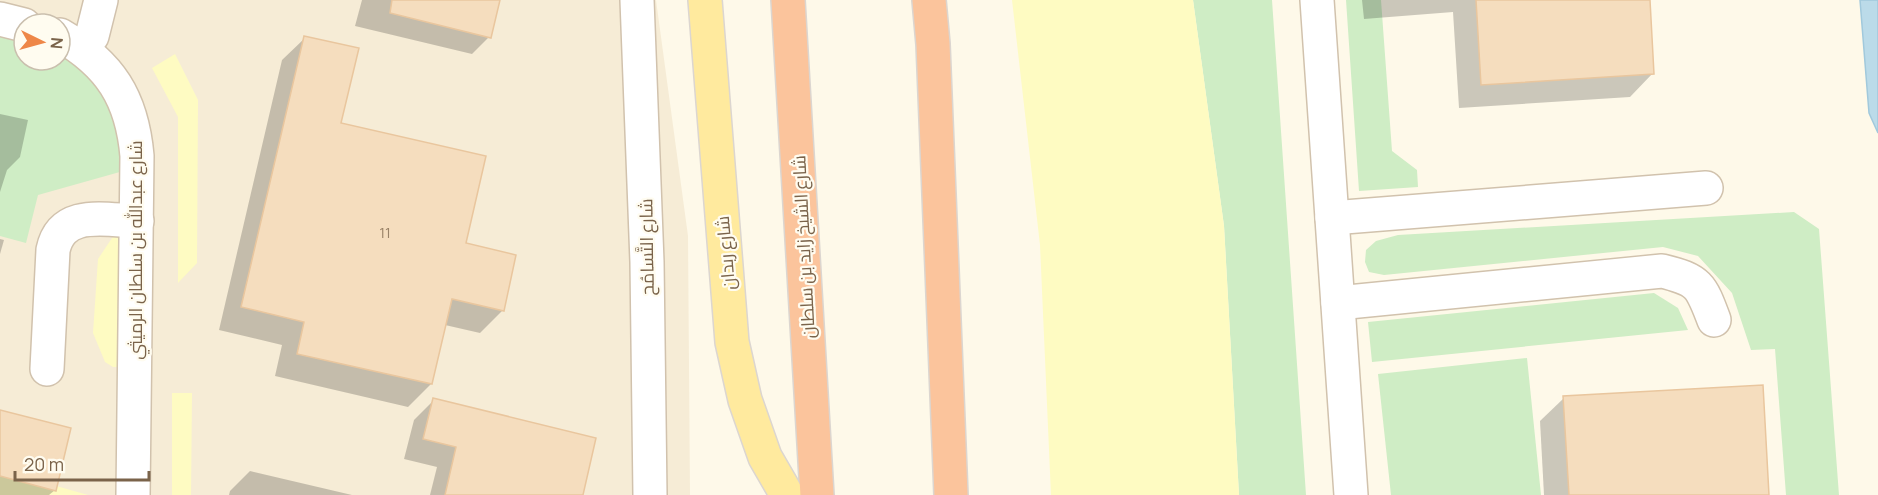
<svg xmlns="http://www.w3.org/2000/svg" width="1878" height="495" font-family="Manrope,Cairo,sans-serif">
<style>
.residential{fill:#f6ecd6;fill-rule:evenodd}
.green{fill:#cfedc5}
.sand{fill:#fefbc2}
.water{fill:#bbdbe9;stroke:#a1c9dc;stroke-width:1.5}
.shadow{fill:#0003}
.building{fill:#f5ddbe;stroke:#e9c69e;stroke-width:1.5}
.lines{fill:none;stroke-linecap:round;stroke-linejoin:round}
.minor-casing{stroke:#d1c2ad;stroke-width:36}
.major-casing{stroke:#dcd6d0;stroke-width:36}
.highway-casing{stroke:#dcd6d0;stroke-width:36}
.minor{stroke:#fff;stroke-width:33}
.major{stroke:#ffea9e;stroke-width:33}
.highway{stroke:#fbc49c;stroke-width:33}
.labels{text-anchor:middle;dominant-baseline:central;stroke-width:4.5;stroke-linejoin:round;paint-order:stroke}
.number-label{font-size:15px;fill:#998267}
.street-label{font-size:18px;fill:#7a634a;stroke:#fffcf0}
</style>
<rect width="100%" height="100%" fill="#fef9e9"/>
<path class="residential" d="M0,0H656L688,236L690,495H0ZM24,24H60V60H24Z"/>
<g class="green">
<polygon points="1193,0 1272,0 1306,495 1239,495 1224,226"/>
<polygon points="1346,0 1381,0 1392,151 1417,170 1418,187 1359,191"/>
<polygon points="0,34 24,40 24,60 60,60 60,50 124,107 134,168 38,195 26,243 0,236"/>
<polygon points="1794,212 1819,229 1839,495 1786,495 1775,349 1751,350 1732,293 1698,256 1663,247 1384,275 1369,272 1365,262 1366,250 1376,241 1398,235"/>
<polygon points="1654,293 1678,308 1688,330 1372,362 1368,322"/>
<polygon points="1527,358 1541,495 1391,495 1378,374"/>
</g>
<g class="sand">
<polygon points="1012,0 1193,0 1224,226 1239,495 1051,495 1040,245"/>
<polygon points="175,54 198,100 197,263 178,283 178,117 152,68"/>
<polygon points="116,232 130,232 130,367 113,367 105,362 93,333 98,259"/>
<polygon points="172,393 192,393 191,495 172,495"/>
<polygon points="0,470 88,495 0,495"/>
</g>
<polygon class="water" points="1860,0 1878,0 1878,133 1869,113"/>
<g class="shadow">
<polygon points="362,0 498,0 489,37 472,54 355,26"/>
<polygon points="1362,0 1648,0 1653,73 1630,97 1459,108 1453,12 1364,19"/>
<polygon points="305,38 339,124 464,245 503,310 480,333 445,325 431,384 408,407 275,376 282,345 219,330 282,60"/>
<polygon points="0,114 28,120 20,157 7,170 0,192"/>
<polygon points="0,239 4,240 0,254"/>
<polygon points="1564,398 1768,495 1544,495 1540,421"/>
<polygon points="434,400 576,495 430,495 437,467 404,459 414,420"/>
<polygon points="0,412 55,490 49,495 0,495"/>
<polygon points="250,471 352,495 229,495 230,491"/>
</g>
<g class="building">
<polygon points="392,0 500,0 491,38 390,13"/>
<polygon points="1476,0 1650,0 1654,74 1481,85"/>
<polygon points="304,36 359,48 341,123 486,156 466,243 516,255 504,311 452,299 432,384 297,354 304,322 241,307"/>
<polygon points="1763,385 1769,495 1569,495 1563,396"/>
<polygon points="433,398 596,438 583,495 445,495 456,447 423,439"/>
<polygon points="0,410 71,428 56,491 0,476"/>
</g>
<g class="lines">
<defs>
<g id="minor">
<polyline points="637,0 647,262 650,495"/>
<polyline points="1317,0 1351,495"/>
<polyline points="0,19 24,25"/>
<path d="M60,35C110,64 132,98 137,156L133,495"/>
<polyline points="92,36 101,0"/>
<polyline points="1332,218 1706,188"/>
<path d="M1338,303L1662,271C1699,280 1701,285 1714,320"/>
<path d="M47,369L53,250C62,209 104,220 137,221"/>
</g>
<polyline id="major" points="705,0 732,342 745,400 765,457 787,495"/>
<g id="highway">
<polyline points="788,0 817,495"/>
<polyline points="929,0 933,44 951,495"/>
</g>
</defs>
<use href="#minor" class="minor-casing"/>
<use href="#major" class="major-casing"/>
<use href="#highway" class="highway-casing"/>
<use href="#minor" class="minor"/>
<use href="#major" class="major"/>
<use href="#highway" class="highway"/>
</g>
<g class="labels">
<g class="number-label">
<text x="385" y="232">11</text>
</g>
<g class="street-label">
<text transform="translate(646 247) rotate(-91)">شارع التَّسامُح</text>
<text transform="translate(803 247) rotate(-93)">شارع الشيخ زايد بن سلطان</text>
<text transform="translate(135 250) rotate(-90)">شارع عبدالله بن سلطان الرميثي</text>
<text transform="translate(725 253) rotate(-95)">شارع ربدان</text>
</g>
</g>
<g transform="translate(42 42) rotate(95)"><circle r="28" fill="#fffcf0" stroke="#cabfae" stroke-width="1.5"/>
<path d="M0-4.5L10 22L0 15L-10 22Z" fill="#ee8748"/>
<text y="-9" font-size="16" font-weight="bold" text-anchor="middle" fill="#7a634a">N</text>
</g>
<path d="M15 471v9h134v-9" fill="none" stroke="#7a634a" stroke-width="3"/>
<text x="24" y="471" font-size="18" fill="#7a634a" stroke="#fffcf0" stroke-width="4.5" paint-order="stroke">20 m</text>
</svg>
